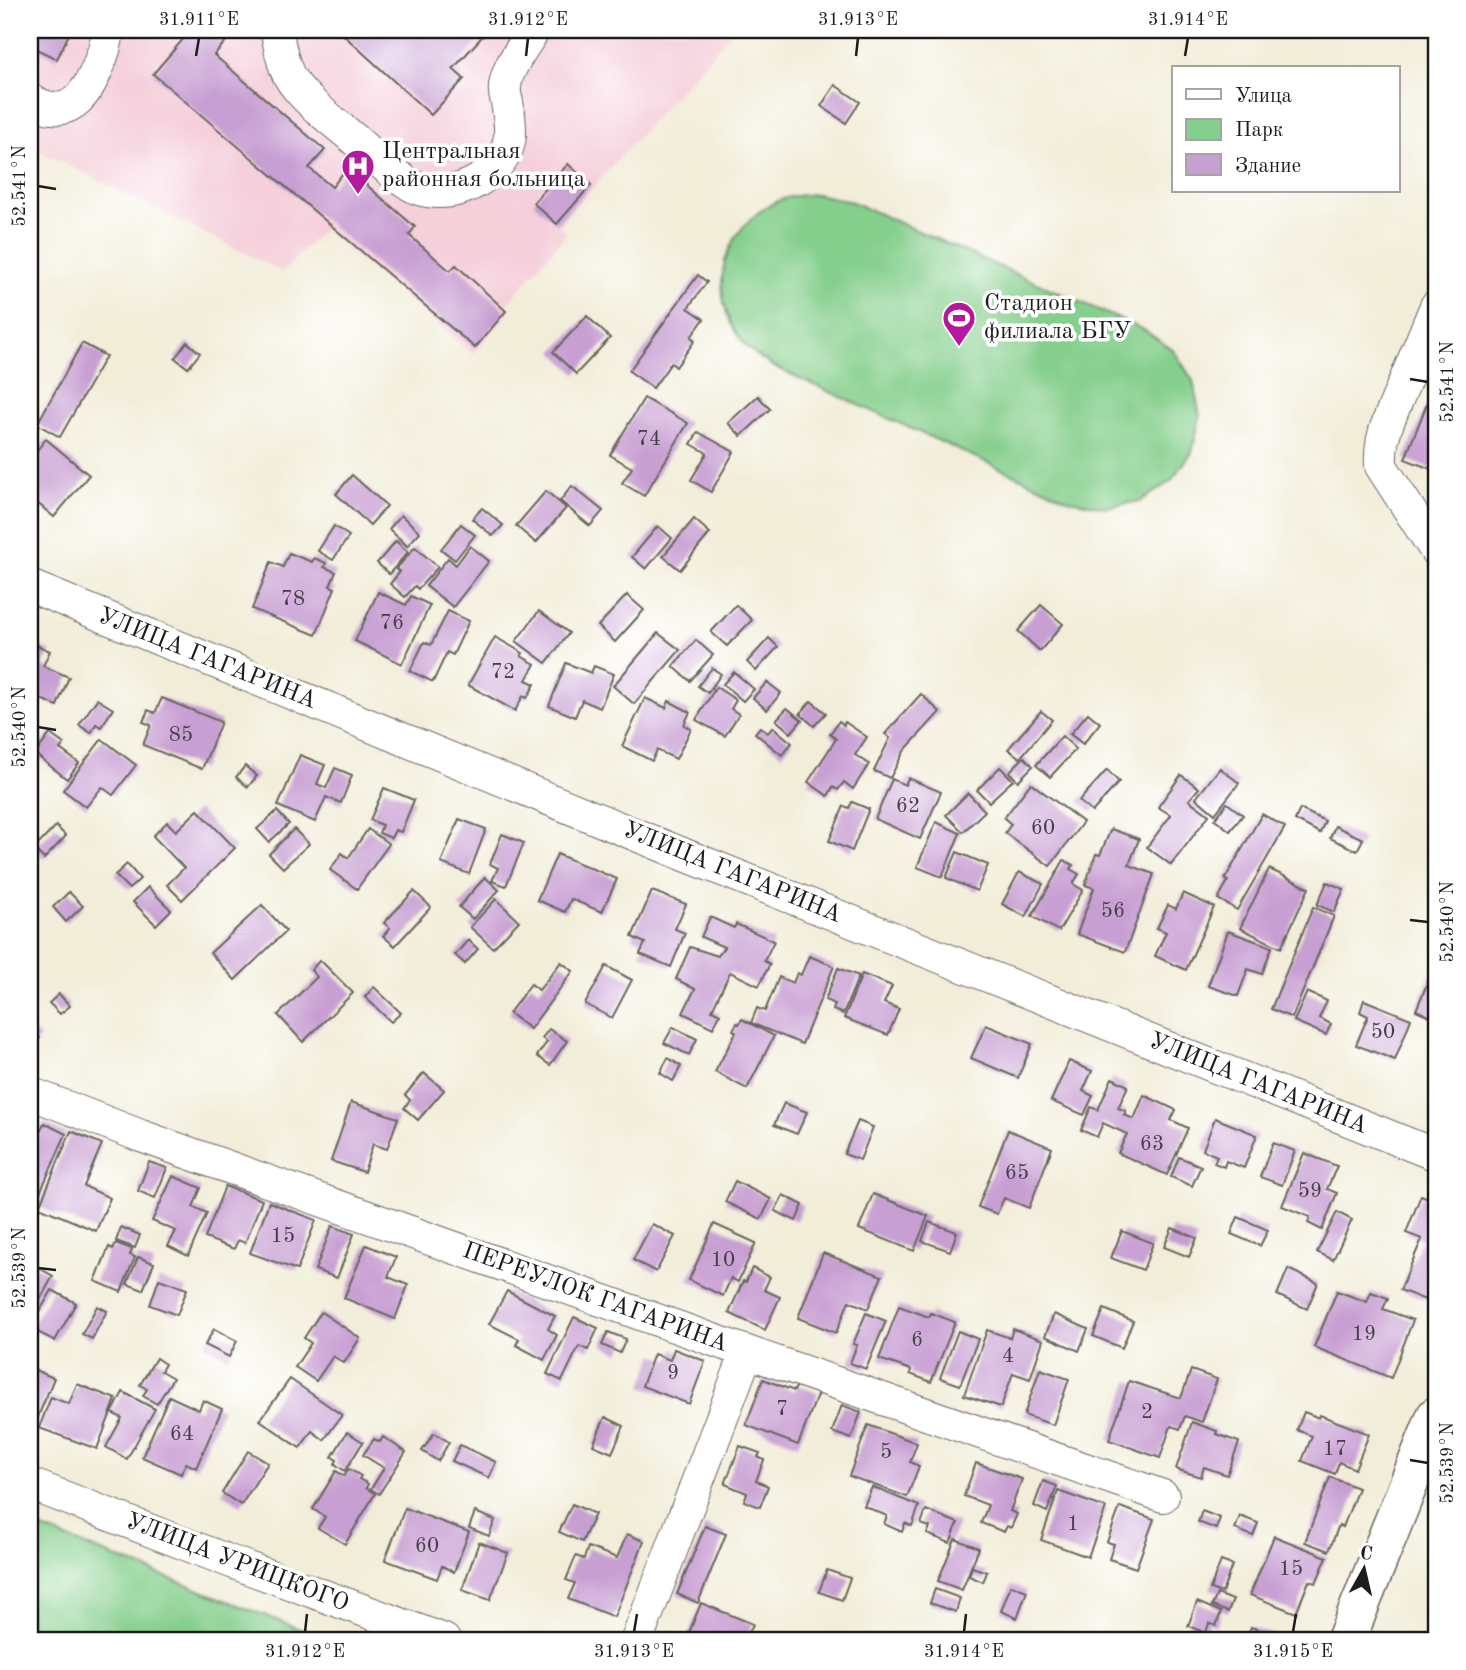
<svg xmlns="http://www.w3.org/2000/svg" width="1466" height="1670" font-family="'Old Standard TT',serif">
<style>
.built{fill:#f5cfda}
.green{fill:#85cf8c;stroke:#507654;stroke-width:2}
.building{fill:#c89fd3}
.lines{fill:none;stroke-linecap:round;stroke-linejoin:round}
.minor-casing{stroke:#67655e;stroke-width:34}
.major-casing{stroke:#67655e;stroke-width:41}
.minor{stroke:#fff;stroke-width:32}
.major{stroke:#fff;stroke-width:38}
.ticks{fill:none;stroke:#1c1c1c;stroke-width:2.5}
.labels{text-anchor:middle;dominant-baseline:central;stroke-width:7;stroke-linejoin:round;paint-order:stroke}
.number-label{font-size:21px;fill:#473d4a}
.poi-label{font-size:24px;fill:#1c1c1c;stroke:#fff;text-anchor:start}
.street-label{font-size:24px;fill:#1c1c1c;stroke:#fff}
.neatline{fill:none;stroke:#1c1c1c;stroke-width:2.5}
.ticks-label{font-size:18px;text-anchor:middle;fill:#1c1c1c}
</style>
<rect width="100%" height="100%" fill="#fff"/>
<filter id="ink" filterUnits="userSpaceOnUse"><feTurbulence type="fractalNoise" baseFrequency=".0143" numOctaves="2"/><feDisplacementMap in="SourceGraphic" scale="14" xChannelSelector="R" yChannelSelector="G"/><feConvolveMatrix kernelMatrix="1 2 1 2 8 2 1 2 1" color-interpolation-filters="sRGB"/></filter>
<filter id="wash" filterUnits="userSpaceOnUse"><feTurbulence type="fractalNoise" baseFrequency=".00686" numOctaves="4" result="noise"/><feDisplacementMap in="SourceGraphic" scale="28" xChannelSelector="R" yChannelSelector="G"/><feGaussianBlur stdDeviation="1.57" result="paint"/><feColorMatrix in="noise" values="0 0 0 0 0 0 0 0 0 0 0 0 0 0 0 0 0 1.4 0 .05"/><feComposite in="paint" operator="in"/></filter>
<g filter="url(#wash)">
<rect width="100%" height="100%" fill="#f2edd9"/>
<polygon class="built" points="30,30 734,30 559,225 567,233 506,305 511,310 473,354 324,229 282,272 30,146"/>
<g class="green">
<path d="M817,194L852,202L1144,330L1174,351L1193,381L1200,417L1192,452L1171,481L1141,501L1105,507L1070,500L772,366C763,359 750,352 743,343C704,292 721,226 780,200C791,195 806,195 817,194Z"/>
<polygon points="30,1524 328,1640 30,1640"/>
</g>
<g id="blocks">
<g class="building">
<polygon points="30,30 71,30 57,59 30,46"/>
<polygon points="191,30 213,30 226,41 214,55 325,150 309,168 332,187 347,168 415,227 409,235 450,271 456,265 506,311 475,348 153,74"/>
<polygon points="338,30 488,30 453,69 464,79 431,115"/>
<polygon points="835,85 860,102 846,123 821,106"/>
<polygon points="568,164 591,185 557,224 533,203"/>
<polygon points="698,275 707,282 688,308 704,319 691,337 695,340 676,367 671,363 653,388 629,371"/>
<polygon points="587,316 610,338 576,374 553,352"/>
<polygon points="187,342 200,353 188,368 175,358"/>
<polygon points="82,343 106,356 60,437 37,424"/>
<polygon points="1434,386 1436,387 1436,471 1405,459"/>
<polygon points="758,396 770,409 741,436 728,423"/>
<polygon points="644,398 688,423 644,496 622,483 632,468 610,455"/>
<polygon points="698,432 734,452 711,492 691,480 707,453 691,444"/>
<polygon points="46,439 89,475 54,517 30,497 30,487 34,482 30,478 30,459"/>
<polygon points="352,475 387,506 370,525 336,494"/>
<polygon points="572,486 603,511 590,526 560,501"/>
<polygon points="546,491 566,508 536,543 516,526"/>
<polygon points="482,508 503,525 493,536 472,519"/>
<polygon points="401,515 420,532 407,546 389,529"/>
<polygon points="694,519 710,533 680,570 663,556"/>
<polygon points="461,524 475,535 455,560 441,549"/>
<polygon points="334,526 349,536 333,560 318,551"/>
<polygon points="658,526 672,538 646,569 632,557"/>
<polygon points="396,541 408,552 389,574 377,563"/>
<polygon points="470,546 489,561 453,607 426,586 448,558 456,565"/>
<polygon points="415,547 438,567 418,589 415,586 405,597 390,584 400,572 396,569"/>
<polygon points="289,553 312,562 314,558 326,563 324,567 336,572 330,586 335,588 316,635 252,609 271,562 283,567"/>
<polygon points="378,592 406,605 411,596 430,605 402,664 355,641"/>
<polygon points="627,595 644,610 615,642 598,626"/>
<polygon points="736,605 752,620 727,646 711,632"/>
<polygon points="1041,605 1063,624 1040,651 1018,631"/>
<polygon points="448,611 469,621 453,655 447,652 433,682 410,671 424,642 431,645"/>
<polygon points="539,611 569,633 546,663 516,641"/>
<polygon points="658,633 680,650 634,704 613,686"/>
<polygon points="495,637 523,653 521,656 535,664 526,680 535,684 527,698 523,696 515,711 468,685"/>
<polygon points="769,638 778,647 756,671 747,662"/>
<polygon points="696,640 713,655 690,681 673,666"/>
<polygon points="30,642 50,651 43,666 69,677 57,706 34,696 30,706"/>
<polygon points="566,663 591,673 594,666 614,674 600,708 582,700 575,717 549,706"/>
<polygon points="712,668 721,674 708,693 698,686"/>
<polygon points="734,672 754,689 743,701 723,684"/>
<polygon points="767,682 781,693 767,710 753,698"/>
<polygon points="716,687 736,700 731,709 739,714 725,736 696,720"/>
<polygon points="921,694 940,712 904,751 890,778 874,771 890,738 885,734"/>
<polygon points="162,698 221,722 202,769 143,745 151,725 143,722 148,710 155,713"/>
<polygon points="645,698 666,708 669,701 690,712 684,725 691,729 676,759 657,750 652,761 622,746"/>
<polygon points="97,699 113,709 101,727 96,724 91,733 79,725"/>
<polygon points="811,701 826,713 814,726 800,714"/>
<polygon points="787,708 802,720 791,733 776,720"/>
<polygon points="1041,711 1052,720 1020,758 1008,749"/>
<polygon points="1088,713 1100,723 1083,744 1070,734"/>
<polygon points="839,721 844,725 845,722 867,737 855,755 869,764 853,789 844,782 838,790 833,787 828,796 808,782 836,739 830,734"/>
<polygon points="760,727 768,733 773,727 792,743 782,755 755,733"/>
<polygon points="50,734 64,744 60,749 79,763 67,779 35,754"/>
<polygon points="1062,736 1076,749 1050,777 1036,765"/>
<polygon points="102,739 136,765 113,795 102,787 86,807 63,790"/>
<polygon points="300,755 325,765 317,784 326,788 335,768 352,775 341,803 326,797 315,822 278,806"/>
<polygon points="1024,757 1033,766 1018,781 1009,772"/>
<polygon points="245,766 257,776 248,787 236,777"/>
<polygon points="1000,767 1013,780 989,802 977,790"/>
<polygon points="1220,768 1239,783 1215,814 1196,798"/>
<polygon points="1107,770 1119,782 1092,812 1079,801"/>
<polygon points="1181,775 1199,788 1189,800 1209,815 1171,865 1147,847 1171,815 1158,807"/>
<polygon points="908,778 941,792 920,839 875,819 892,779 905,785"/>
<polygon points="1031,783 1083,822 1050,866 1005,833 1011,824 1004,818"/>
<polygon points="384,788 414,800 401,832 395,830 391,838 379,833 382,825 370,820"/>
<polygon points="968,793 985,811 963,832 946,815"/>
<polygon points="852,802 869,809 852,851 829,841 844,806 849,808"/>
<polygon points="1227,803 1243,815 1230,831 1215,819"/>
<polygon points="1300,809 1325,821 1320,833 1295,820"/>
<polygon points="198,810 235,848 182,900 167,885 184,868 153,836 167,822 176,831"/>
<polygon points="277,811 289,824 269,842 257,829"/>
<polygon points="1262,814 1285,827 1237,910 1218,899 1228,881 1225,879"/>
<polygon points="459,819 486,829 469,874 441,863"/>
<polygon points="936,822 960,833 942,877 917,867"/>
<polygon points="56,826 66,836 44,859 34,849"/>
<polygon points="1335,826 1363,839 1357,851 1330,838"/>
<polygon points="294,829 309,844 283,868 269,854"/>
<polygon points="368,829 389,844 357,889 330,870 342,853 348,858"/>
<polygon points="1111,829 1139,839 1129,865 1154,874 1125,952 1077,934 1094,888 1085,885 1096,854 1100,855"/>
<polygon points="502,834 524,843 506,886 492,881 498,868 490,864"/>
<polygon points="957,852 988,865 977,891 946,878"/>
<polygon points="557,854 617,879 602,912 571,899 565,912 537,900"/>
<polygon points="1064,860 1073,865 1070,869 1079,874 1073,884 1083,890 1059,931 1032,916"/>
<polygon points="127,864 140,879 129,889 115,875"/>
<polygon points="1269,869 1309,888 1281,948 1240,928"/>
<polygon points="1019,872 1043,884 1026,917 1002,904"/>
<polygon points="485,877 499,890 473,919 459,907"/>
<polygon points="1327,882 1344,889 1334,912 1317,905"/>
<polygon points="148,887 171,910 156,925 133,902"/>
<polygon points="414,891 431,907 395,946 383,936 390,928 384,923"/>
<polygon points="652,891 686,904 675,929 685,933 671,967 640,954 645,943 632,937"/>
<polygon points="69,892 83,906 66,922 53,907"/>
<polygon points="1183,893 1214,907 1186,970 1155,956 1166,932 1157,928 1168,905 1176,909"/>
<polygon points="496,899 519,921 493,948 470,927"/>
<polygon points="262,905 286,931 235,980 210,953"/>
<polygon points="1313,907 1334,916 1292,1018 1271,1009"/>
<polygon points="710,917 734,928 736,924 774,941 764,961 770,964 759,986 730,972 712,1010 720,1014 713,1028 683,1013 695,989 676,979 690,947 718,956 724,947 701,937"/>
<polygon points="1228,931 1272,947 1262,974 1248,969 1238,996 1208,986"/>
<polygon points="468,940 478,949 465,964 455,955"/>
<polygon points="809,956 834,966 802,1044 751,1023 757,1008 765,1011 779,977 793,983 797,973 801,975"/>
<polygon points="320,960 353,993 303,1042 278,1015 317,977 311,970"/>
<polygon points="561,962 573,971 530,1029 509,1013 531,984 539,990"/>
<polygon points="1436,963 1436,1019 1416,1010"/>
<polygon points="606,966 632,980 612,1018 585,1004"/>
<polygon points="838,968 859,976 843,1014 833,1010 835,1004 825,1000"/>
<polygon points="862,974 892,986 884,1003 899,1009 888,1035 844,1018"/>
<polygon points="374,987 401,1013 391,1022 365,997"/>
<polygon points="1307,992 1327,1001 1319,1018 1331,1024 1326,1035 1294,1021"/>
<polygon points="59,994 70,1006 60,1014 49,1003"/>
<polygon points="1364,1000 1411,1019 1395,1060 1356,1045 1368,1016 1360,1012"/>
<polygon points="742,1019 774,1036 747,1089 715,1072 736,1032 733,1030 737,1023 739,1024"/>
<polygon points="986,1025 1032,1044 1018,1078 971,1058"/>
<polygon points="30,1027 40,1038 30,1047"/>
<polygon points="673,1027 697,1039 689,1055 664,1043"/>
<polygon points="549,1029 567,1041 550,1065 537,1056 547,1042 542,1038"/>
<polygon points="668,1058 681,1066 673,1081 660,1073"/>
<polygon points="1069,1061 1092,1071 1083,1091 1093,1096 1084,1115 1051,1101"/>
<polygon points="424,1073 444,1090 418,1120 404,1108 410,1100 405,1095"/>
<polygon points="1112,1078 1128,1086 1118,1108 1126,1111 1124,1115 1134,1119 1144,1095 1176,1110 1171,1120 1188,1128 1167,1175 1118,1153 1127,1134 1103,1123 1097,1137 1081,1130 1091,1107 1098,1110"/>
<polygon points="351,1102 398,1118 387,1149 373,1144 364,1172 331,1161"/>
<polygon points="784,1103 807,1112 797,1134 774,1125"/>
<polygon points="1215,1118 1257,1135 1244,1168 1226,1161 1224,1167 1214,1163 1217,1156 1203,1150"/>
<polygon points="858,1121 873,1127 860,1160 844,1154"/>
<polygon points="44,1123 66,1134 30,1215 30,1155"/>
<polygon points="1008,1130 1052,1148 1029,1208 1004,1198 997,1214 978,1207"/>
<polygon points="71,1131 102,1144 84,1186 110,1198 96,1231 39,1207"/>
<polygon points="1273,1143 1295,1151 1282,1185 1260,1177"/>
<polygon points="1304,1153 1337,1166 1327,1189 1337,1193 1322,1230 1308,1223 1310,1217 1282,1206"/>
<polygon points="1179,1157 1201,1166 1192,1186 1171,1177"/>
<polygon points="149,1162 167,1168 155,1198 138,1191"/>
<polygon points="173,1176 201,1188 193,1207 207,1213 188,1256 168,1246 176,1231 152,1221"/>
<polygon points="735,1181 771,1199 761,1219 725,1202"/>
<polygon points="225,1186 262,1200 245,1243 238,1240 234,1249 205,1238"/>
<polygon points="873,1194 928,1216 914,1251 859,1229"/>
<polygon points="783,1195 803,1205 796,1221 775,1211"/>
<polygon points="1421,1195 1436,1201 1436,1273 1425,1300 1400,1290 1422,1239 1406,1233"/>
<polygon points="269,1202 316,1220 297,1270 250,1253"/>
<polygon points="1337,1212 1352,1220 1333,1260 1317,1252"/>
<polygon points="1238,1217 1268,1230 1260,1246 1231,1234"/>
<polygon points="929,1222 957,1232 950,1251 922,1241"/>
<polygon points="652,1224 675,1236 656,1272 633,1260"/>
<polygon points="714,1224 756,1243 738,1282 731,1278 723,1296 689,1280"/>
<polygon points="332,1226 354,1234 337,1278 315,1270"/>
<polygon points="121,1227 140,1235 135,1248 116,1241"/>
<polygon points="1172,1228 1197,1238 1189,1257 1164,1247"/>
<polygon points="1122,1231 1153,1243 1143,1270 1111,1258"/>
<polygon points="116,1243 132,1249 130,1255 135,1257 121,1292 95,1281 109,1247 113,1249"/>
<polygon points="366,1245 396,1257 388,1277 408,1285 395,1319 344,1298"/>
<polygon points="823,1253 882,1276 868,1309 849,1301 836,1333 798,1318"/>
<polygon points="138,1257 154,1263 143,1290 127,1284"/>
<polygon points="30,1263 53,1276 36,1307 30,1304"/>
<polygon points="752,1268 770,1277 764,1290 780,1297 765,1330 729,1313 743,1281 746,1282"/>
<polygon points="1288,1269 1318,1283 1307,1309 1277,1295"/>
<polygon points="159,1279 187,1289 177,1315 150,1305"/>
<polygon points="52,1290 76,1303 55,1341 30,1328"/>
<polygon points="507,1291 555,1316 548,1329 557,1335 544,1360 516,1345 519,1339 489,1324"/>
<polygon points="1337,1291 1367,1302 1371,1292 1388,1298 1383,1309 1413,1320 1391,1378 1314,1347"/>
<polygon points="97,1306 107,1311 92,1339 82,1334"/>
<polygon points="899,1306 929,1317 931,1313 955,1322 931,1382 910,1374 911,1370 879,1359"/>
<polygon points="1104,1309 1133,1321 1122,1348 1093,1336"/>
<polygon points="321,1312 360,1338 344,1363 333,1356 316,1381 295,1367 311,1343 304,1338"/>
<polygon points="866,1313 886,1321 866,1369 850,1363 857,1345 853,1344"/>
<polygon points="1054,1314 1088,1329 1079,1351 1045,1336"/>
<polygon points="574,1317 598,1328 588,1350 579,1346 562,1381 547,1374"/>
<polygon points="214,1329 237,1341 229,1357 205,1345"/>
<polygon points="1013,1329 1043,1340 1030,1379 1013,1373 1001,1407 964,1395 987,1330 1010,1338"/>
<polygon points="958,1331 978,1339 960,1385 940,1378"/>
<polygon points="608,1332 626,1339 620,1353 602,1345"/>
<polygon points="674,1349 705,1361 689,1404 642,1386 654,1354 670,1360"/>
<polygon points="156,1358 165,1364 161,1371 173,1378 157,1404 143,1396 147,1389 140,1385"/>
<polygon points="30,1368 54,1378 33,1429 30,1427"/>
<polygon points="1040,1369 1069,1379 1053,1425 1024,1415"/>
<polygon points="1191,1370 1217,1379 1202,1422 1185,1416 1180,1429 1171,1426 1160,1458 1109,1440 1129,1381 1181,1398"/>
<polygon points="290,1379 342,1415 324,1440 312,1431 300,1448 260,1420"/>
<polygon points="763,1379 794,1391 797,1385 818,1393 798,1445 746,1425"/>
<polygon points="77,1384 116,1399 97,1449 39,1428 51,1397 69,1404"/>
<polygon points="123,1392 155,1409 127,1459 106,1447 122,1418 112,1413"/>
<polygon points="169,1396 199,1410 203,1400 222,1409 196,1468 186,1463 181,1474 142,1457"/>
<polygon points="842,1405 861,1412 851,1439 832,1432"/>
<polygon points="1304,1412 1319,1418 1320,1415 1369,1434 1355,1469 1339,1462 1335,1474 1302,1461 1312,1436 1297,1430"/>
<polygon points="605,1417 624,1426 612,1453 593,1445"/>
<polygon points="1192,1422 1217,1431 1216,1434 1239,1442 1227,1475 1204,1467 1201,1477 1176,1469"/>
<polygon points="868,1425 917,1443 910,1462 919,1466 907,1497 849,1476"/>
<polygon points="347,1432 363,1442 345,1471 335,1464 337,1460 332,1457"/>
<polygon points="434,1433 449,1442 438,1461 422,1451"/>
<polygon points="383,1437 406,1452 379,1494 371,1489 384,1468 363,1455 374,1439 380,1442"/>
<polygon points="460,1445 496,1462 489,1478 452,1461"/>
<polygon points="740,1446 760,1453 758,1457 764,1460 756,1481 768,1486 760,1507 744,1501 747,1493 725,1484"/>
<polygon points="248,1451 268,1463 241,1505 222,1493"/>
<polygon points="976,1463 1022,1479 1010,1511 1017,1514 1011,1528 1007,1526 1004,1532 981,1523 988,1505 964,1496"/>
<polygon points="349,1469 361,1476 359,1479 368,1484 366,1488 375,1494 345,1544 318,1528 325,1517 313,1509 336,1471 344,1476"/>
<polygon points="1330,1477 1358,1488 1343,1527 1339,1525 1329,1551 1305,1542"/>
<polygon points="1043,1481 1057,1486 1047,1512 1034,1506"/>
<polygon points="872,1487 919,1506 912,1526 905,1523 902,1532 884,1524 887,1516 864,1506"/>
<polygon points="1058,1491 1106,1508 1088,1557 1041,1540"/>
<polygon points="572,1504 595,1514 582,1542 559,1532"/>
<polygon points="1120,1507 1154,1519 1136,1568 1109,1559 1114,1544 1107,1542"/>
<polygon points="405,1508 469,1532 454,1572 442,1566 437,1579 385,1560"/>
<polygon points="926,1510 958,1523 950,1543 927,1534 930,1527 921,1524"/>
<polygon points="1202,1511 1220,1518 1216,1529 1198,1522"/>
<polygon points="475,1512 495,1520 489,1536 469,1528"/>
<polygon points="1240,1516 1258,1523 1253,1536 1235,1529"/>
<polygon points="705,1526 726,1534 698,1603 677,1594"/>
<polygon points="627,1534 644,1541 614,1617 568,1599 575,1583 566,1580 576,1556 584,1559 588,1547 617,1558"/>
<polygon points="1274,1536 1327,1557 1316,1583 1309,1581 1296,1613 1250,1595"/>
<polygon points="955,1539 979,1548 962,1590 938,1581"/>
<polygon points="479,1542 508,1553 490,1600 462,1590"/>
<polygon points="1221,1561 1232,1565 1222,1593 1210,1589"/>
<polygon points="972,1567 987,1572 983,1582 969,1576"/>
<polygon points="827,1570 850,1578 842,1600 819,1592"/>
<polygon points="1011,1585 1027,1591 1017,1618 1001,1611"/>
<polygon points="935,1589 960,1598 956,1612 930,1603"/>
<polygon points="1217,1594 1233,1600 1228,1612 1212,1606"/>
<polygon points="1197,1602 1221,1612 1216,1626 1209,1623 1206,1633 1188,1626"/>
<polygon points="701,1603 753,1624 746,1640 686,1640"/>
<polygon points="1251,1627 1287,1640 1246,1640"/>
</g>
</g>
</g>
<g filter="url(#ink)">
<use href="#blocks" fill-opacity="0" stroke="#67655e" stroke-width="2"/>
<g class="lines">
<defs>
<g id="minor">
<path d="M277,30C279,45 282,62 289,76C303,100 333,121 354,139C371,154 388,171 408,183C413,187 421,190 427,191C450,195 474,187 491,171C514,149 512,131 507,102C505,96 504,88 506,81C510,63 524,46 534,30"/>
<path d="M30,100C39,105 51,110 62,108C88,104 106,52 108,30"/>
<path d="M1436,306L1388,422C1382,437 1380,449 1381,466L1436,551"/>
<polyline points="30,586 685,855 1436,1155"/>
<polyline points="30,1093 141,1136 747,1352 1163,1496"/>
<polyline points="30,1484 229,1561 444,1640"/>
<polyline points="637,1640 747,1352"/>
</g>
<polyline id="major" points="1346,1640 1436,1416"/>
</defs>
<use href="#minor" class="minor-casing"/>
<use href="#major" class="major-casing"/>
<use href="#minor" class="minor"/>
<use href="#major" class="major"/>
</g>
</g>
<path class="ticks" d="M196,56L199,38M526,56L528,38M856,56L858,38M1185,56L1188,38M38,186L56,189M1410,379L1428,382M38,727L56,730M1410,920L1428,922M38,1268L56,1270M1410,1460L1428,1463M305,1632L307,1614M634,1632L637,1614M964,1632L966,1614M1293,1632L1296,1614"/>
<defs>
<symbol id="hospital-pin" viewBox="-11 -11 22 30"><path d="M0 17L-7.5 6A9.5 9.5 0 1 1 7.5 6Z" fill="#b5179e" stroke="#fff"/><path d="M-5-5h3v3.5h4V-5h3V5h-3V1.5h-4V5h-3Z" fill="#fff"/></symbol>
<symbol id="stadium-pin" viewBox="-11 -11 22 30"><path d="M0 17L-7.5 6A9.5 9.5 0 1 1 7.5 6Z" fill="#b5179e" stroke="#fff"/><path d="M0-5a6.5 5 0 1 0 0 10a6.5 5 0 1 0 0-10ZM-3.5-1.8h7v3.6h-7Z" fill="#fff"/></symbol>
</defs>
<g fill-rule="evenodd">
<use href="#hospital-pin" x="339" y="147" width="38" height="52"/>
<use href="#stadium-pin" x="940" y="299" width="38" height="52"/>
</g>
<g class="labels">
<g class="number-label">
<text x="649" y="439">74</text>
<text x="293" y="599">78</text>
<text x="392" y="623">76</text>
<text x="503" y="672">72</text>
<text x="181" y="735">85</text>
<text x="908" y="806">62</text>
<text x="1043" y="828">60</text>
<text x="1113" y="911">56</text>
<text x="1383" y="1032">50</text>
<text x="1152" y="1144">63</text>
<text x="1017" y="1173">65</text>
<text x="1310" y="1191">59</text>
<text x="283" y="1236">15</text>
<text x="723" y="1260">10</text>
<text x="1364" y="1334">19</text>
<text x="917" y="1340">6</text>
<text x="1008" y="1356">4</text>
<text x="673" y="1373">9</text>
<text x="782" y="1409">7</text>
<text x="1147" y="1412">2</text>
<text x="182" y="1434">64</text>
<text x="1335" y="1449">17</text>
<text x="886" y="1452">5</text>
<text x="1073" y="1524">1</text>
<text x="427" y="1546">60</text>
<text x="1291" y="1569">15</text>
</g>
<g class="poi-label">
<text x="382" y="152">Центральная<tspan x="382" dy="28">районная больница</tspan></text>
<text x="984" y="304">Стадион<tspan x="984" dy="28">филиала БГУ</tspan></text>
</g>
<g class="street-label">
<text transform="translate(207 659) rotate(22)">УЛИЦА ГАГАРИНА</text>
<text transform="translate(732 873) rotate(22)">УЛИЦА ГАГАРИНА</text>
<text transform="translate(1258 1084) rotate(22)">УЛИЦА ГАГАРИНА</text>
<text transform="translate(595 1298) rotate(20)">ПЕРЕУЛОК ГАГАРИНА</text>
<text transform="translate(237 1563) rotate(21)">УЛИЦА УРИЦКОГО</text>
</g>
</g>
<rect width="1466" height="1670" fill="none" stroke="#fff" stroke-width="77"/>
<rect x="1172" y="66" width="228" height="126" fill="#ffffff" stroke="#a4a4a4" stroke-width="2"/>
<rect x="1186" y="89" width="35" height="10" fill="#ffffff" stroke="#a4a4a4" stroke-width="2"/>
<text x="1235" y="102" font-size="21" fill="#1c1c1c">Улица</text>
<rect x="1186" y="119" width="35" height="21" fill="#85cf8c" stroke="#a4a4a4" stroke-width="2"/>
<text x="1235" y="136" font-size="21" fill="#1c1c1c">Парк</text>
<rect x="1186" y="154" width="35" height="21" fill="#c89fd3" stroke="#a4a4a4" stroke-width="2"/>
<text x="1235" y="172" font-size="21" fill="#1c1c1c">Здание</text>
<g transform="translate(1364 1569) rotate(8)" stroke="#ffffff" stroke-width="5" paint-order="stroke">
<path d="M0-5L12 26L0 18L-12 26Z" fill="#1c1c1c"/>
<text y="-10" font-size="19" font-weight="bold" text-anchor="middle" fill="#1c1c1c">С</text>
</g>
<rect x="38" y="38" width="1390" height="1594" class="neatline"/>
<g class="ticks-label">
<text x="199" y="25">31.911°E</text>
<text x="528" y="25">31.912°E</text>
<text x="858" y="25">31.913°E</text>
<text x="1188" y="25">31.914°E</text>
<text transform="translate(19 186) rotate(-90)" y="6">52.541°N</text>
<text transform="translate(1447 382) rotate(-90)" y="6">52.541°N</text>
<text transform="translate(19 727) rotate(-90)" y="6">52.540°N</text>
<text transform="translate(1447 922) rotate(-90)" y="6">52.540°N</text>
<text transform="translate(19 1268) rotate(-90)" y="6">52.539°N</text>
<text transform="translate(1447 1463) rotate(-90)" y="6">52.539°N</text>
<text x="305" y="1657">31.912°E</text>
<text x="634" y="1657">31.913°E</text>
<text x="964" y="1657">31.914°E</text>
<text x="1293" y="1657">31.915°E</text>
</g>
</svg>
